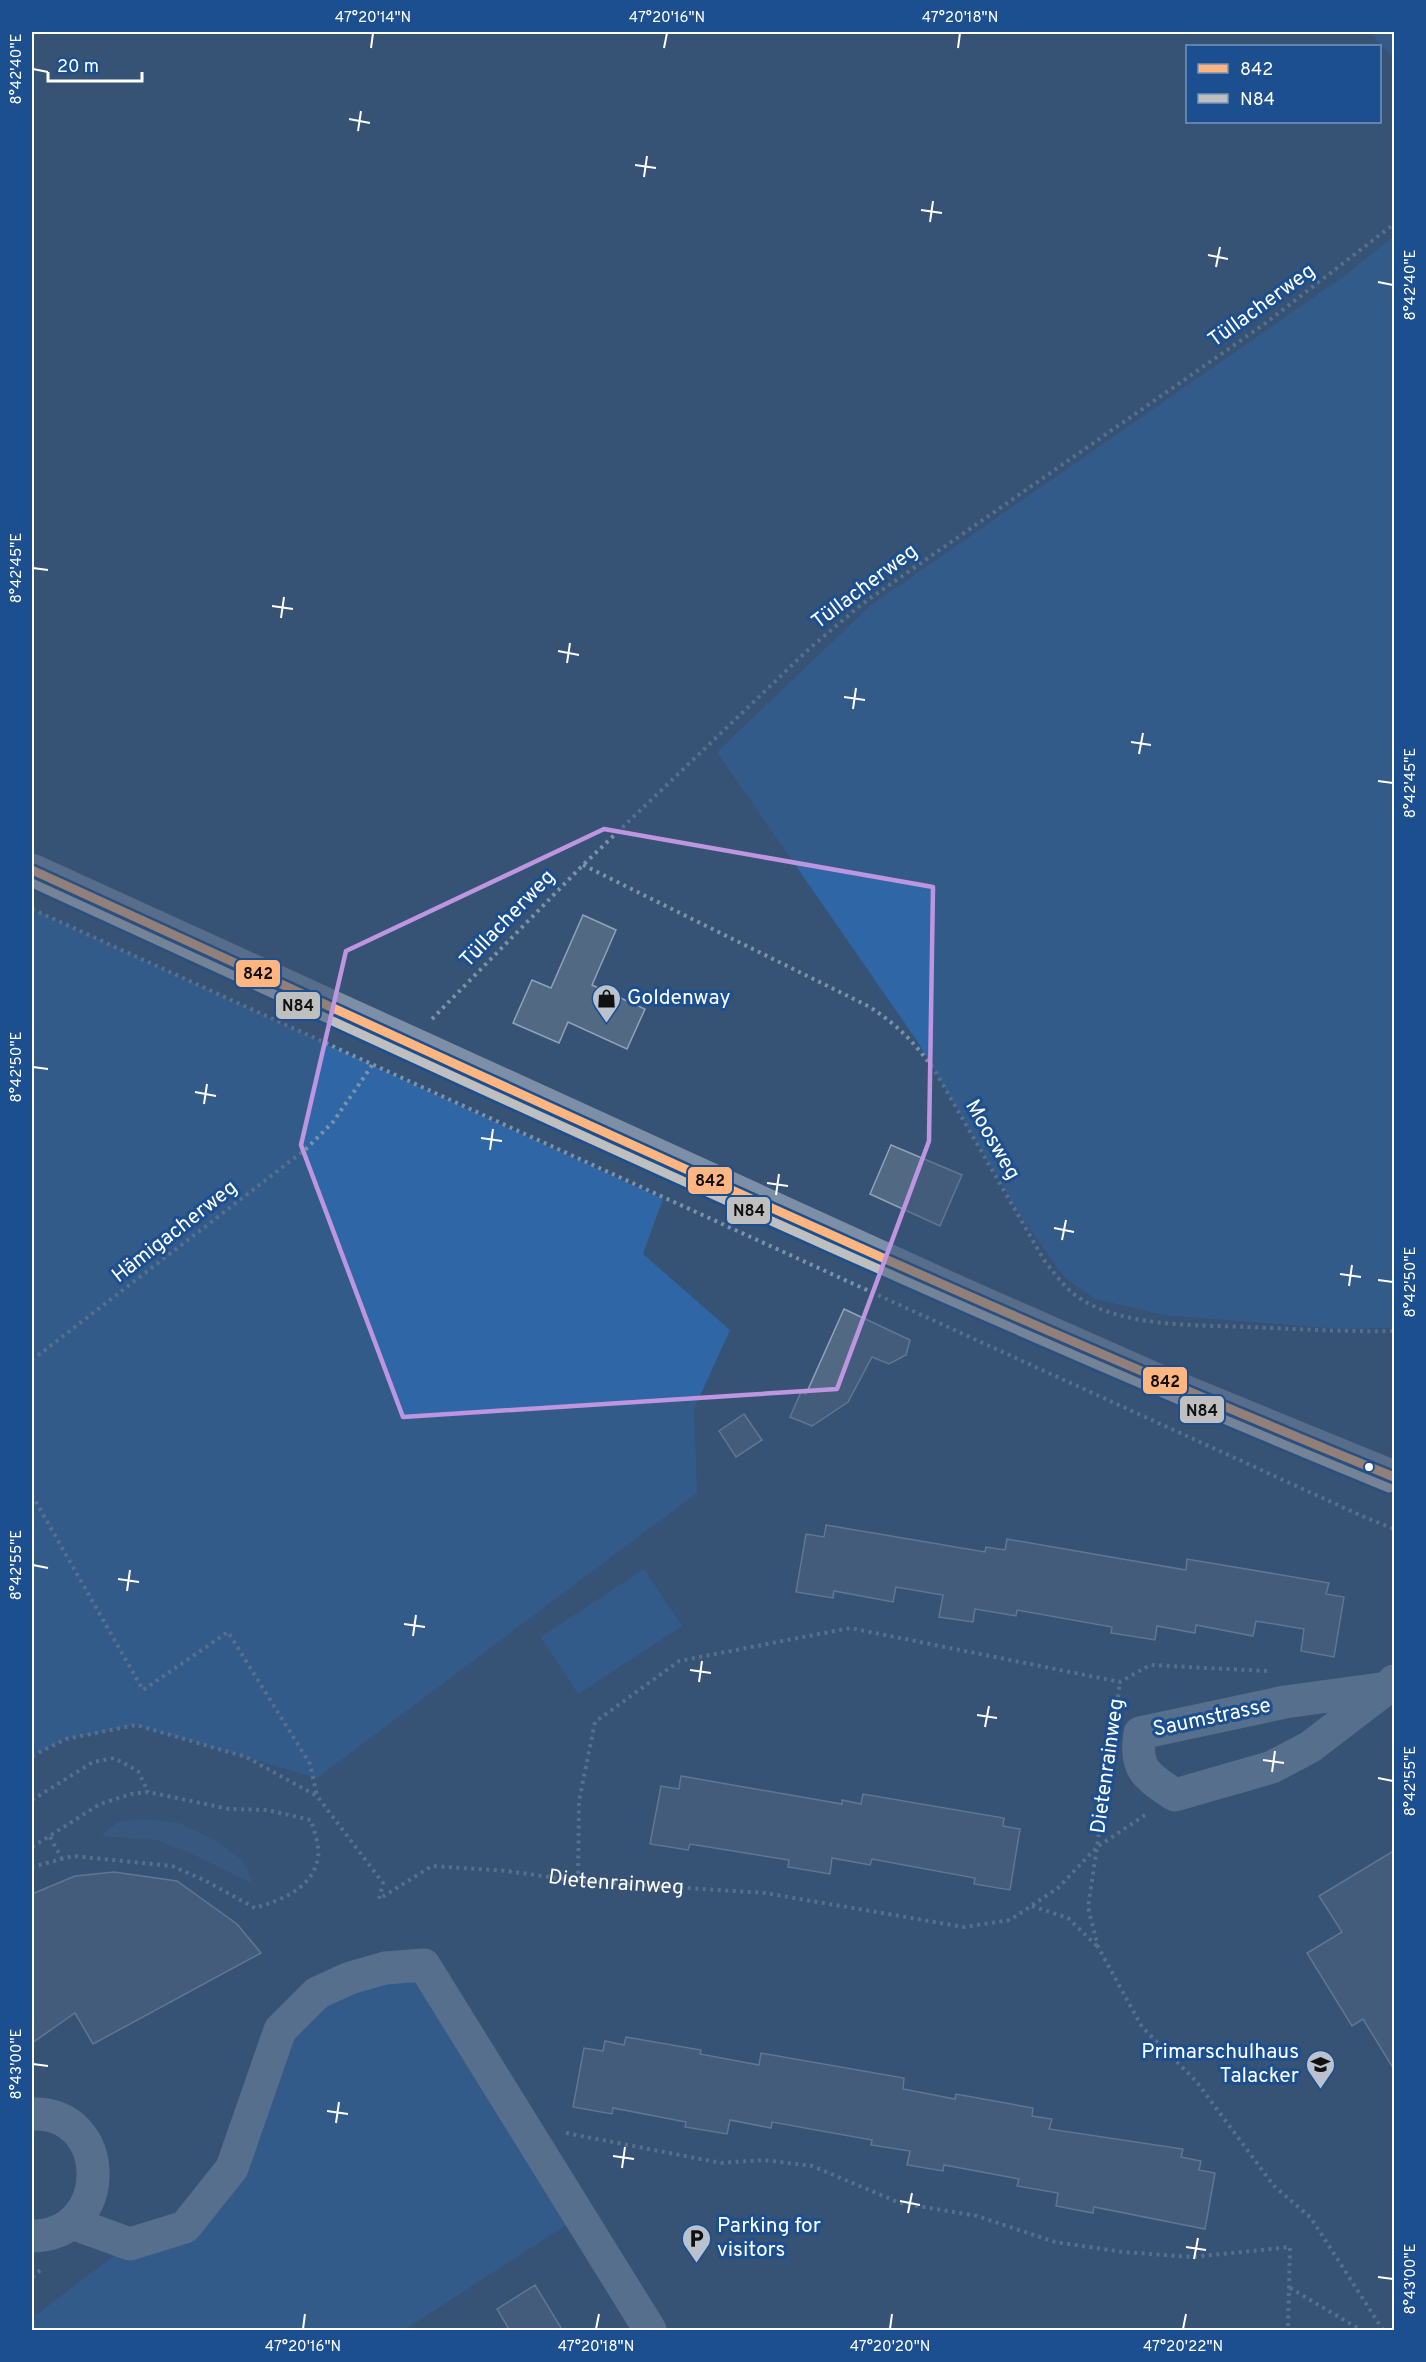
<svg xmlns="http://www.w3.org/2000/svg" width="1426" height="2362" font-family="Overpass,sans-serif">
<style>
.green{fill:#2f66a5}
.water{fill:#3b618d}
.building{fill:#526984;stroke:#92a2b6;stroke-width:1.5}
.lines{fill:none;stroke-linecap:round;stroke-linejoin:round}
.path{stroke:#7d92a8;stroke-width:4;stroke-dasharray:3 4.5;stroke-linecap:butt}
.minor{stroke:#7d92a8;stroke-width:33}
.major{stroke:#7d8ea7;stroke-width:33}
.bus-1-casing{stroke:#1b4f8f;stroke-width:14}
.bus-2-casing{stroke:#1b4f8f;stroke-width:14}
.bus-1{stroke:#ffb580;stroke-width:9}
.bus-2{stroke:#bfbfbf;stroke-width:9}
.marked{fill:none;stroke:#bd96df;stroke-width:4.5;stroke-linejoin:round}
.ticks{fill:none;stroke:#fff;stroke-width:2}
.bus-dot{fill:#fff;stroke:#1b4f8f;stroke-width:2}
.labels{text-anchor:middle;dominant-baseline:central;stroke-width:6;stroke-linejoin:round;paint-order:stroke}
.street-label{font-size:21px;fill:#fff;stroke:#1b4f8f}
.poi-label{font-size:21px;fill:#fff;stroke:#1b4f8f;text-anchor:start}
.line-badge{stroke:#1b4f8f;stroke-width:2}
.pale-badge-label{font-size:16px;text-anchor:middle;font-weight:bold;fill:#111}
.neatline{fill:none;stroke:#fff;stroke-width:2}
.ticks-label{font-size:15px;text-anchor:middle;fill:#fff}
</style>
<rect width="100%" height="100%" fill="#365274"/>
<g class="green">
<polygon points="1369,32 1394,32 1394,59"/>
<polygon points="1394,236 1394,1328 1341,1329 1164,1315 1095,1299 1065,1278 1019,1214 917,1041 717,752 870,606 1346,275"/>
<polygon points="32,909 663,1199 643,1254 730,1330 694,1409 697,1493 317,1778 136,1725 66,1739 32,1756"/>
<polygon points="644,1569 682,1626 578,1694 541,1637"/>
<polygon points="424,1965 580,2216 404,2330 32,2330 32,2318 130,2244 185,2226 258,2088 317,1993"/>
</g>
<polygon class="water" points="145,1819 179,1823 215,1840 243,1861 253,1884 196,1856 157,1840 101,1836 118,1822"/>
<g class="building">
<polygon points="583,915 616,930 592,985 645,1009 627,1049 568,1022 559,1043 513,1023 532,980 551,988"/>
<polygon points="891,1145 962,1175 940,1226 870,1194"/>
<polygon points="844,1309 910,1340 906,1355 889,1364 872,1357 848,1402 812,1426 790,1417 801,1392 806,1394"/>
<polygon points="744,1414 762,1440 736,1457 719,1431"/>
<polygon points="826,1525 985,1552 986,1547 1005,1550 1007,1539 1186,1570 1187,1559 1329,1583 1326,1594 1344,1597 1334,1657 1301,1651 1304,1629 1256,1621 1253,1636 1196,1625 1195,1633 1157,1626 1155,1640 1111,1633 1112,1627 1017,1610 1016,1616 975,1609 973,1622 939,1617 943,1595 896,1587 893,1602 834,1591 833,1598 796,1592 806,1534 824,1537"/>
<polygon points="681,1776 842,1804 842,1800 861,1804 863,1794 1004,1818 1003,1826 1020,1829 1010,1890 974,1884 975,1878 872,1859 870,1865 832,1858 830,1874 788,1867 789,1860 690,1844 688,1850 650,1844 661,1786 679,1789"/>
<polygon points="1395,1850 1395,2071 1363,2019 1352,2026 1307,1953 1342,1932 1319,1896"/>
<polygon points="114,1872 177,1881 237,1924 261,1953 93,2044 75,2013 32,2043 32,1894 75,1876"/>
<polygon points="626,2037 701,2050 700,2054 759,2065 761,2053 904,2078 903,2089 955,2099 956,2094 1033,2108 1032,2116 1052,2119 1049,2129 1183,2149 1181,2157 1201,2161 1199,2170 1215,2173 1205,2229 1094,2207 1093,2213 1056,2206 1058,2193 1017,2186 1019,2179 944,2165 943,2171 907,2165 910,2151 871,2145 872,2140 772,2122 771,2128 730,2120 727,2134 685,2127 686,2122 613,2108 612,2114 573,2107 584,2048 603,2051 605,2041 624,2045"/>
<polygon points="535,2285 563,2331 510,2331 497,2309"/>
</g>
<g class="lines">
<g class="path">
<path d="M583,865L868,1006C897,1024 916,1044 935,1071L1044,1260C1055,1274 1065,1289 1081,1299C1124,1327 1197,1325 1247,1327C1297,1329 1345,1332 1394,1331"/>
<polyline points="32,909 1362,1516 1394,1529"/>
<polyline points="432,1019 583,865 810,648 862,604 1263,325 1394,224"/>
<polyline points="32,1360 306,1149 333,1122 373,1064"/>
<polyline points="32,1495 143,1690 228,1632 310,1764 317,1796"/>
<polyline points="1116,1712 1120,1682"/>
<path id="s1" d="M32,1756L66,1739L136,1725L246,1757L317,1796L383,1883L379,1899L432,1866L507,1871L578,1881L765,1893L964,1927L1010,1920L1058,1888L1097,1847L1107,1770"/>
<polyline points="32,1800 93,1762 114,1758 138,1771 148,1792"/>
<polyline points="1145,1815 1097,1847 1088,1907 1098,1947 1142,2027 1196,2081 1274,2186 1311,2218 1383,2330"/>
<polyline points="50,1837 62,1859"/>
<path d="M32,1847L100,1804L131,1794L148,1792L229,1809L267,1810L311,1820C314,1831 320,1847 318,1857C313,1889 281,1900 255,1908L206,1881L172,1866L73,1856L32,1867"/>
<polyline points="578,1881 579,1801 595,1722 679,1661 850,1628 1120,1682 1150,1665 1267,1671"/>
<polyline points="1032,1906 1068,1918 1098,1947"/>
<polyline points="566,2133 721,2163 764,2160 812,2166 900,2203 977,2216 1055,2242 1123,2252 1192,2257 1290,2247 1288,2330"/>
<polyline points="32,2277 43,2268"/>
<polyline points="1290,2288 1361,2330"/>
</g>
<g class="minor">
<path d="M1387,1688L1285,1702L1140,1733C1134,1769 1146,1776 1175,1795L1272,1767L1310,1747L1387,1688L1394,1681"/>
<path d="M32,2114C113,2111 114,2236 32,2236"/>
<polyline points="72,2223 130,2244 185,2227 232,2168 280,2030 317,1993 350,1978 385,1968 424,1965 650,2330"/>
</g>
<polyline class="major" points="32,870 949,1288 1162,1382 1394,1477"/>
<defs>
<path id="bus-1" d="M32,870C484,1076 934,1289 1394,1477"/>
<path id="bus-2" d="M32,883C482,1089 931,1300 1389,1488"/>
</defs>
<use href="#bus-1" class="bus-1-casing"/>
<use href="#bus-2" class="bus-2-casing"/>
<use href="#bus-1" class="bus-1"/>
<use href="#bus-2" class="bus-2"/>
</g>
<path d="M0 0H1426V2362H0ZM604,829L933,887L929,1141L837,1389L403,1417L301,1145L346,951Z" fill="#365274" fill-opacity=".55" fill-rule="evenodd"/>
<path class="marked" d="M604,829L933,887L929,1141L837,1389L403,1417L301,1145L346,951Z"/>
<path class="ticks" d="M371,48L373,33M664,48L667,33M958,48L960,33M33,69L48,72M349,119L370,123M358,131L361,111M635,165L656,168M644,177L647,156M921,210L942,213M930,222L933,201M1208,255L1228,259M1216,267L1220,247M1378,282L1393,285M33,568L48,570M272,606L293,609M281,618L284,597M558,651L579,655M567,663L570,643M844,697L865,700M853,709L856,688M1131,742L1151,745M1139,754L1143,733M1378,781L1393,783M33,1067L48,1069M195,1092L216,1096M204,1104L207,1084M481,1138L502,1141M490,1150L493,1129M767,1183L788,1186M776,1195L779,1174M1054,1228L1074,1232M1062,1240L1066,1220M1340,1274L1361,1277M1378,1280L1393,1282M1349,1286L1352,1265M33,1565L48,1568M118,1579L139,1582M127,1591L130,1570M404,1624L425,1627M413,1636L416,1615M690,1670L711,1673M699,1682L702,1661M977,1715L997,1718M985,1727L989,1706M1263,1760L1284,1763M1272,1772L1275,1751M1378,1778L1393,1781M33,2064L48,2066M327,2111L348,2114M336,2123L339,2102M613,2156L634,2159M622,2168L625,2147M900,2201L920,2205M908,2213L912,2193M1186,2247L1206,2250M1194,2259L1198,2238M1378,2277L1393,2279M303,2329L305,2314M596,2329L599,2314M890,2329L892,2314M1183,2329L1186,2314"/>
<defs>
<symbol id="shop-pin" viewBox="-11 -11 22 30"><path d="M0 17L-7.5 6A9.5 9.5 0 1 1 7.5 6Z" fill="#b9c2ce" stroke="#1b4f8f"/><path d="M-5-2.5h2.3a2.7 3.5 0 0 1 5.4 0H5L5.5 6h-11ZM-1.5-2.5h3a1.5 2.3 0 0 0-3 0Z" fill="#111"/></symbol>
<symbol id="school-pin" viewBox="-11 -11 22 30"><path d="M0 17L-7.5 6A9.5 9.5 0 1 1 7.5 6Z" fill="#b9c2ce" stroke="#1b4f8f"/><path d="M0-5L7-2L0 1L-7-2ZM-4 1L0 2.5L4 1V4Q0 6-4 4Z" fill="#111"/></symbol>
<symbol id="parking-pin" viewBox="-11 -11 22 30"><path d="M0 17L-7.5 6A9.5 9.5 0 1 1 7.5 6Z" fill="#b9c2ce" stroke="#1b4f8f"/><path d="M-3.5-5.5H1a3.5 3.5 0 0 1 0 7H-1V5.5H-3.5ZM-1-3.4V-.6H.8a1.4 1.4 0 0 0 0-2.8Z" fill="#111"/></symbol>
</defs>
<g fill-rule="evenodd">
<use href="#shop-pin" x="590" y="982" width="33" height="45"/>
<use href="#school-pin" x="1304" y="2048" width="33" height="45"/>
<use href="#parking-pin" x="680" y="2222" width="33" height="45"/>
</g>
<circle class="bus-dot" cx="1369" cy="1467" r="5"/>
<g class="labels">
<g class="street-label">
<text transform="translate(1262 306) rotate(-36)">Tüllacherweg</text>
<text transform="translate(865 587) rotate(-37)">Tüllacherweg</text>
<text transform="translate(508 919) rotate(-46)">Tüllacherweg</text>
<text transform="translate(992 1140) rotate(60)">Moosweg</text>
<text transform="translate(175 1232) rotate(-38)">Hämigacherweg</text>
<text transform="translate(1212 1718) rotate(-12)">Saumstrasse</text>
<text transform="translate(1108 1766) rotate(-82)">Dietenrainweg</text>
<text stroke="none"><textPath href="#s1" startOffset="678">Dietenrainweg</textPath></text>
</g>
<g class="poi-label">
<text x="627" y="998">Goldenway</text>
<text x="1299" y="2052" text-anchor="end">Primarschulhaus<tspan x="1299" dy="24">Talacker</tspan></text>
<text x="717" y="2226">Parking for<tspan x="717" dy="24">visitors</tspan></text>
</g>
</g>
<g class="line-badge">
<rect x="235" y="959" width="46" height="29" rx="6" fill="#ffb580"/>
<rect x="275" y="991" width="46" height="29" rx="6" fill="#bfbfbf"/>
<rect x="687" y="1166" width="46" height="29" rx="6" fill="#ffb580"/>
<rect x="726" y="1196" width="45" height="29" rx="6" fill="#bfbfbf"/>
<rect x="1142" y="1366" width="46" height="29" rx="6" fill="#ffb580"/>
<rect x="1179" y="1395" width="46" height="29" rx="6" fill="#bfbfbf"/>
</g>
<g class="pale-badge-label">
<text x="258" y="979">842</text>
<text x="298" y="1011">N84</text>
<text x="710" y="1186">842</text>
<text x="749" y="1216">N84</text>
<text x="1165" y="1387">842</text>
<text x="1202" y="1416">N84</text>
</g>
<rect width="1426" height="2362" fill="none" stroke="#1b4f8f" stroke-width="66"/>
<rect x="1186" y="45" width="195" height="78" fill="#1b4f8f" stroke="#7695bc" stroke-width="1.5"/>
<rect x="1198" y="64" width="30" height="9" fill="#ffb580" stroke="#7695bc" stroke-width="1.5"/>
<text x="1240" y="75" font-size="18" fill="#ffffff">842</text>
<rect x="1198" y="94" width="30" height="9" fill="#bfbfbf" stroke="#7695bc" stroke-width="1.5"/>
<text x="1240" y="105" font-size="18" fill="#ffffff">N84</text>
<path d="M48 72v9h94v-9" fill="none" stroke="#ffffff" stroke-width="3"/>
<text x="57" y="72" font-size="18" fill="#ffffff" stroke="#1b4f8f" stroke-width="4.5" paint-order="stroke">20 m</text>
<rect x="33" y="33" width="1360" height="2296" class="neatline"/>
<g class="ticks-label">
<text x="373" y="22">47°20'14"N</text>
<text x="667" y="22">47°20'16"N</text>
<text x="960" y="22">47°20'18"N</text>
<text transform="translate(16 69) rotate(-90)" y="5">8°42'40"E</text>
<text transform="translate(1410 285) rotate(-90)" y="5">8°42'40"E</text>
<text transform="translate(16 568) rotate(-90)" y="5">8°42'45"E</text>
<text transform="translate(1410 783) rotate(-90)" y="5">8°42'45"E</text>
<text transform="translate(16 1067) rotate(-90)" y="5">8°42'50"E</text>
<text transform="translate(1410 1282) rotate(-90)" y="5">8°42'50"E</text>
<text transform="translate(16 1565) rotate(-90)" y="5">8°42'55"E</text>
<text transform="translate(1410 1781) rotate(-90)" y="5">8°42'55"E</text>
<text transform="translate(16 2064) rotate(-90)" y="5">8°43'00"E</text>
<text transform="translate(1410 2279) rotate(-90)" y="5">8°43'00"E</text>
<text x="303" y="2351">47°20'16"N</text>
<text x="596" y="2351">47°20'18"N</text>
<text x="890" y="2351">47°20'20"N</text>
<text x="1183" y="2351">47°20'22"N</text>
</g>
</svg>
